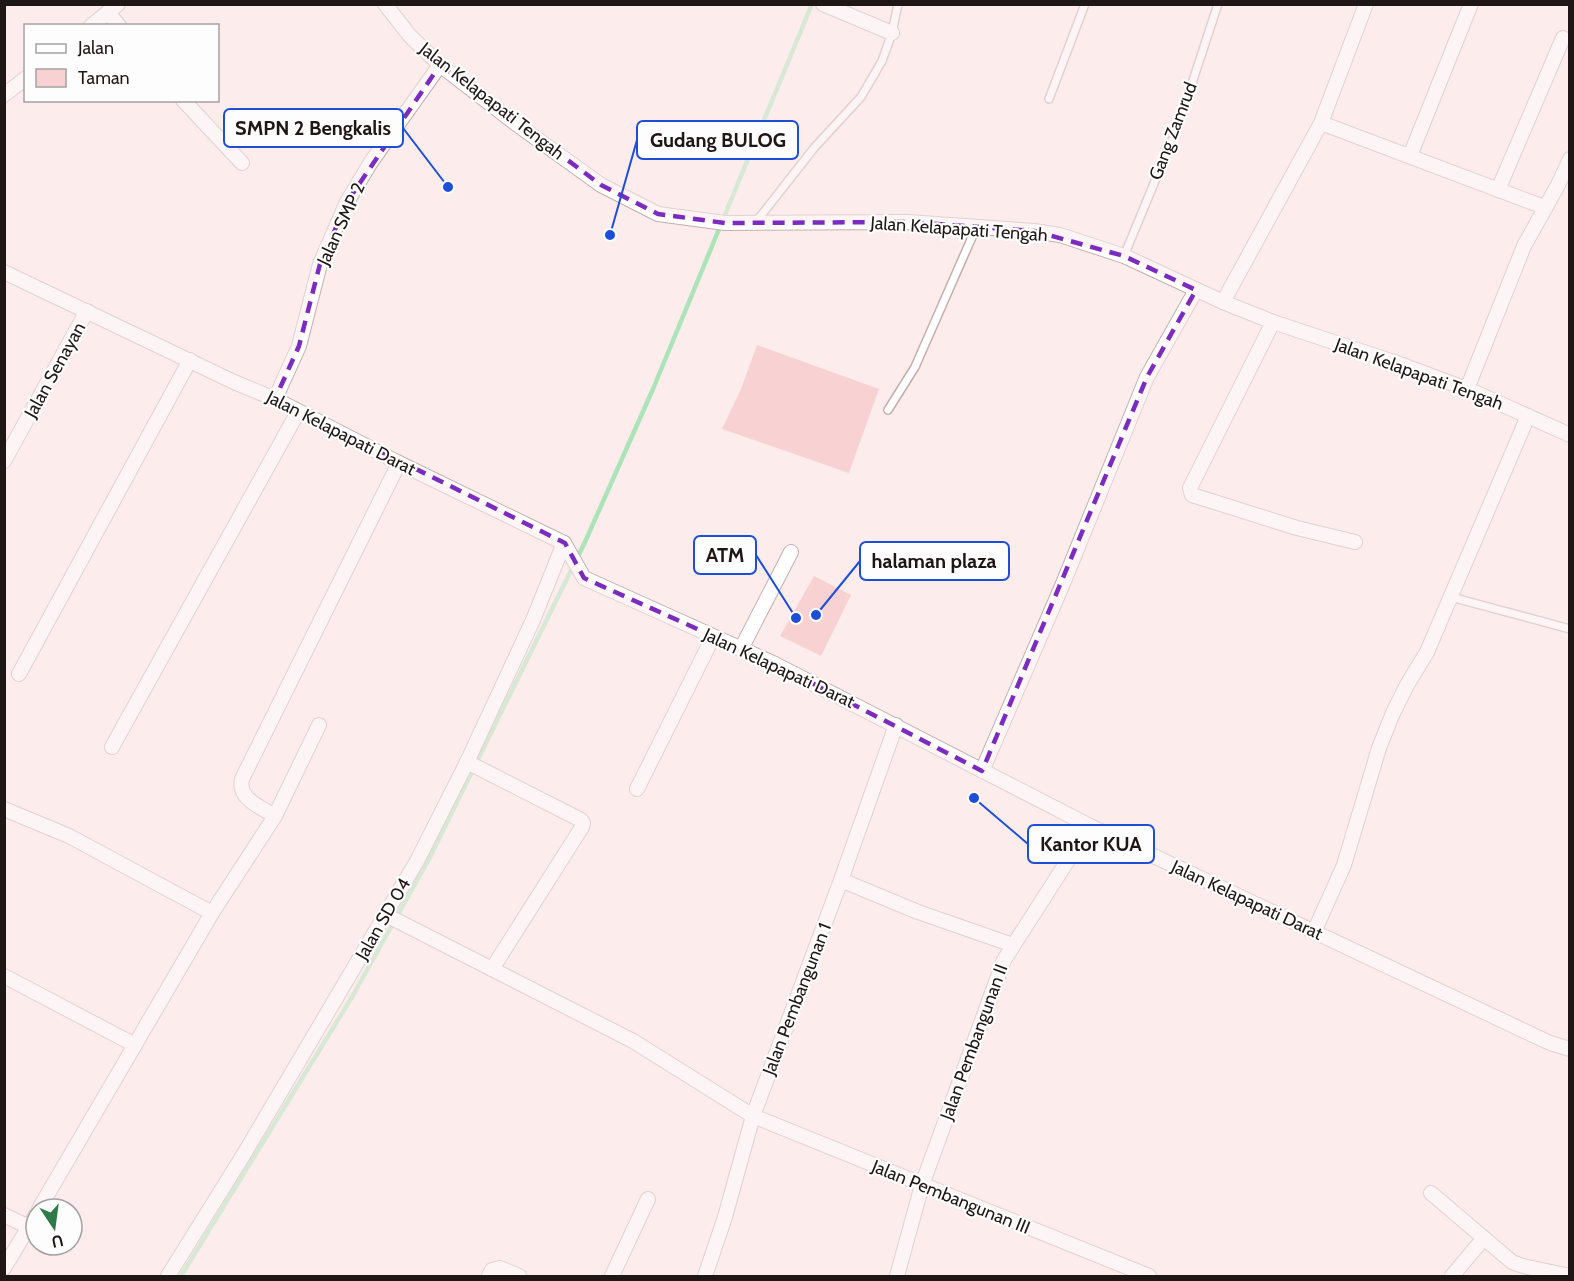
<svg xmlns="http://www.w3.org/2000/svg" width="1574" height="1281" font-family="Cabin,sans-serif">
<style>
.green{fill:#f8d2d3}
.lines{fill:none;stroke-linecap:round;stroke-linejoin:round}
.stream{stroke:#ace3b9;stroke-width:4.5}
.service-casing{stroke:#c7aeae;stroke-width:10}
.minor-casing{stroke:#c7aeae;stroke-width:16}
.service{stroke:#fff;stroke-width:7}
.minor{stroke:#fff;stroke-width:14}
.marked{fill:none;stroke:#7b2cbf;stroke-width:4.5;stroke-dasharray:12 8;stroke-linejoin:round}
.labels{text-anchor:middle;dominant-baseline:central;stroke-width:4.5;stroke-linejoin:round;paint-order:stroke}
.street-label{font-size:18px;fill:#1f1616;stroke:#fdfdfd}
.leader{fill:none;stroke:#1d4ed8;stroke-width:2}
.callout-dot{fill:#1d4ed8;stroke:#fdfdfd;stroke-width:2}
.callout{fill:#fdfdfd;stroke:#1d4ed8;stroke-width:2}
.callout-label{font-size:20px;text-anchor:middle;font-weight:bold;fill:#1f1616}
</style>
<rect width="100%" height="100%" fill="#fcecec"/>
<g class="green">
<polygon points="757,345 879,389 849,473 722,429 741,389"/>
<polygon points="814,576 851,595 821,656 780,636"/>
</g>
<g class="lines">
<polyline class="stream" points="181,1276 352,997 429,859 585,542 653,389 812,4"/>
<defs>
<g id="service">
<polyline points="1049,99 1085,4"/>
<polyline points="756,222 814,148 861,97 882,61 892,33 898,4"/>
<polyline points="1124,256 1179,123 1218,4"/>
<polyline points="888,410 915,367 976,228"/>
<polyline points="1451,597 1570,629"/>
</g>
<g id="minor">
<polyline points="385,4 410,36 440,65 515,123 601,185 658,214 725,223 908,222 1034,231 1060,235 1124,256 1223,302 1273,322 1400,364 1472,391 1570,435"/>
<polyline points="823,4 892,33"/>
<polyline points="108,12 119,26"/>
<polyline points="91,26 118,4"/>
<polyline points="4,95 26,78"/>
<polyline points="183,100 242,163"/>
<polyline points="1321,123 1544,207"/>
<polyline points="1410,156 1471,4"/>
<polyline points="1498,190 1563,38"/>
<polyline points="4,272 234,382 275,399 399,463 564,543 584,578 775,664 1090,826 1550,1043 1570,1049"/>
<polyline points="1223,302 1321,123 1366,4"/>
<polyline points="1273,322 1190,488 1192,495 1297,528 1355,542"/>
<polyline points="1467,389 1524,246 1558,185 1570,159"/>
<polyline points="275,399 299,346 320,264 347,202 371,162 440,65"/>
<polyline points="4,461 87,311"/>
<polyline points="741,649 791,552"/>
<polyline points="19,674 190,360"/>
<polyline points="112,747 298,412"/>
<polyline points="467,762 581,820 583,823 582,827 492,969"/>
<polyline points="982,771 1062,586 1147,377 1196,290"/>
<polyline points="637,789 713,637"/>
<polyline points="4,809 69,836 212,913"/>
<path d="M275,816C261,807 237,799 242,779L399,463"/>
<polyline points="841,880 918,912 1013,945"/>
<polyline points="386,915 633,1041 753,1116 1149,1276"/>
<polyline points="1314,932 1344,865 1379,748 1393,713 1407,685 1427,652 1528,416"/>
<polyline points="4,976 135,1045"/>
<polyline points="1431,1193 1512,1262 1523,1266 1570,1276"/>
<polyline points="39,1209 212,913 275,816 319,725"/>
<polyline points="4,1215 29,1227"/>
<polyline points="4,1268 36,1215"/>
<polyline points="168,1276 244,1154 417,861 467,762 533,620 564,543"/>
<polyline points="489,1276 492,1270 500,1268 519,1276"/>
<polyline points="612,1276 648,1199"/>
<polyline points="705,1276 725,1217 753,1116 841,880 896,725"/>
<polyline points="897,1276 922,1185 1004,960 1090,826"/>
<polyline points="1452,1276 1484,1238"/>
</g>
</defs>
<use href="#service" class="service-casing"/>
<use href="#minor" class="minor-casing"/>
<use href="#service" class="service"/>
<use href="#minor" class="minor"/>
</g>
<path d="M0 0H1574V1281H0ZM440,65L601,185L658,214L725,223L908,222L1034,231L1124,256L1196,290L1147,377L982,771L775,664L584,578L565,543L275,399L299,346L320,264L347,202Z" fill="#fcecec" fill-opacity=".55" fill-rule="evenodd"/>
<path class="marked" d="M440,65L601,185L658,214L725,223L908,222L1034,231L1124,256L1196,290L1147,377L982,771L775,664L584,578L565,543L275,399L299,346L320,264L347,202Z"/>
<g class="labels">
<g class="street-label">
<text transform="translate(492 101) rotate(38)">Jalan Kelapapati Tengah</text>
<text transform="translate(1173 131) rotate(-69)">Gang Zamrud</text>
<text transform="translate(341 224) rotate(-65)">Jalan SMP 2</text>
<text transform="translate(959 229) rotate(4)">Jalan Kelapapati Tengah</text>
<text transform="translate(55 370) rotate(-61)">Jalan Senayan</text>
<text transform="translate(1419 374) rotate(20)">Jalan Kelapapati Tengah</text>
<text transform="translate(341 433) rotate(27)">Jalan Kelapapati Darat</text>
<text transform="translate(779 668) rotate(25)">Jalan Kelapapati Darat</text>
<text transform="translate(1247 900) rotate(25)">Jalan Kelapapati Darat</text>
<text transform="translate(383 919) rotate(-60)">Jalan SD 04</text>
<text transform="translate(797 999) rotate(-69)">Jalan Pembangunan 1</text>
<text transform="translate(974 1042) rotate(-70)">Jalan Pembangunan II</text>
<text transform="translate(951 1197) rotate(22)">Jalan Pembangunan III</text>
</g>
</g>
<path class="leader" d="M448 187L403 128M610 235L637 140M796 618L756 555M816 615L860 561M974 798L1028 844"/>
<g class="callout-dot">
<circle cx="448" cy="187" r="6"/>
<circle cx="610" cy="235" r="6"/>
<circle cx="796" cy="618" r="6"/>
<circle cx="816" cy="615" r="6"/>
<circle cx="974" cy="798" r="6"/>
</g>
<g class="callout">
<rect x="224" y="109" width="179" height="38" rx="6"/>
<rect x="637" y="121" width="161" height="38" rx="6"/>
<rect x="694" y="536" width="62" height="38" rx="6"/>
<rect x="860" y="542" width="149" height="38" rx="6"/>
<rect x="1028" y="825" width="126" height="38" rx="6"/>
</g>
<g class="callout-label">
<text x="313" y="135">SMPN 2 Bengkalis</text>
<text x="718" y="147">Gudang BULOG</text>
<text x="725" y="562">ATM</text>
<text x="934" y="568">halaman plaza</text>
<text x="1091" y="851">Kantor KUA</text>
</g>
<rect width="1574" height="1281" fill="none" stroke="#1f1616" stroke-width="12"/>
<rect x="24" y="24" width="195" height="78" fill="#fdfdfd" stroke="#a4a1a1" stroke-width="1.5"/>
<rect x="36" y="44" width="30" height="9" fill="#ffffff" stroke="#a4a1a1" stroke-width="1.5"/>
<text x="78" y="54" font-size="18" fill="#1f1616">Jalan</text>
<rect x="36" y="69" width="30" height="18" fill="#f8d2d3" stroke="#a4a1a1" stroke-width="1.5"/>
<text x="78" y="84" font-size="18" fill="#1f1616">Taman</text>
<g transform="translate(54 1227) rotate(167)"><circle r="28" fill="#fdfdfd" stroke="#a4a1a1" stroke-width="1.5"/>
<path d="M0-4.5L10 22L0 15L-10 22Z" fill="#2f7a49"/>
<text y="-9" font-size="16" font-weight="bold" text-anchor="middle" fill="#1f1616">U</text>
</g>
</svg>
